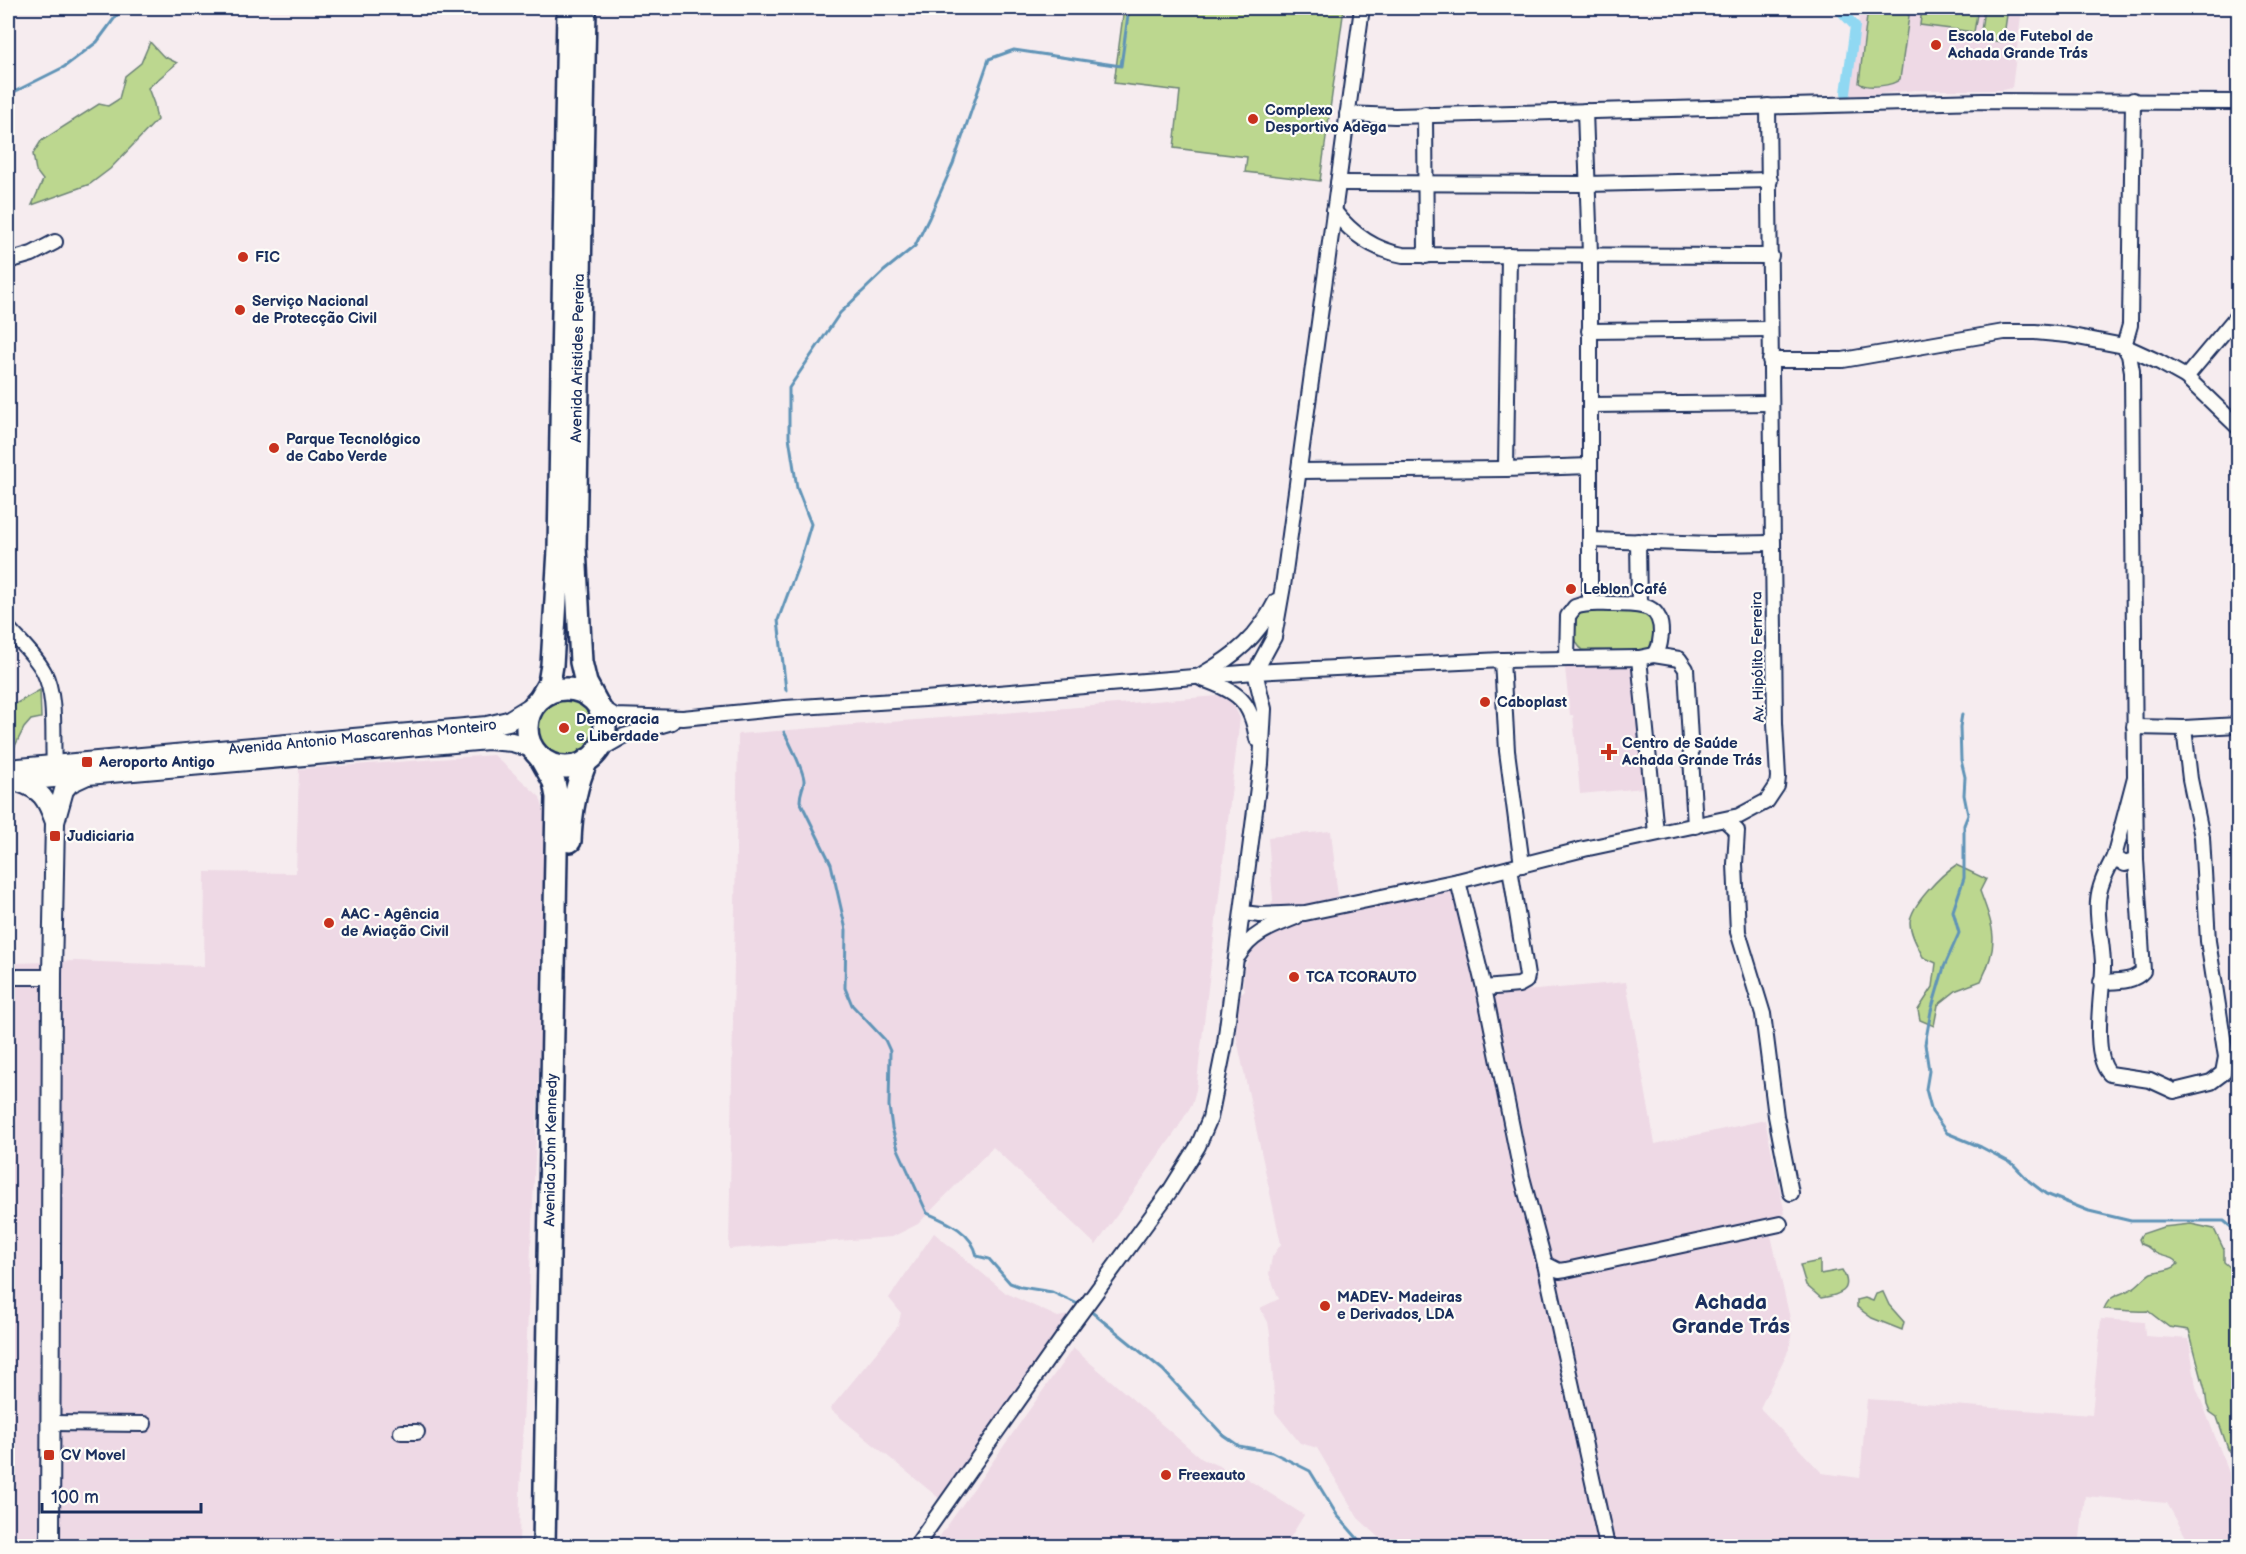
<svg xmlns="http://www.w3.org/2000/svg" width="2246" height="1554" font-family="'Balsamiq Sans',sans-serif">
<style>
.built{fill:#eed9e5}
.green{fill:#bcd78f;stroke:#6c8376;stroke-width:1.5}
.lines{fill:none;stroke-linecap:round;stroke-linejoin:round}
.stream{stroke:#6194b7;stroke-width:3}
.canal{stroke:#90d8f2;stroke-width:10}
.minor-casing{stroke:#1b2f5e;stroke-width:18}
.major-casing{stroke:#1b2f5e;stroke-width:22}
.highway-casing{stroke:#1b2f5e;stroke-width:26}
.minor{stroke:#fdfcf7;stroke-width:14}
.major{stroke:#fdfcf7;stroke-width:18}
.highway{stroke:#fdfcf7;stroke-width:21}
.poi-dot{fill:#c8321e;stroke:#fdfcf7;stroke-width:2}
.labels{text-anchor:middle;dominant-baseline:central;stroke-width:4.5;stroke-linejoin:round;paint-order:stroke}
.poi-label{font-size:15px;font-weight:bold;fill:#1b2f5e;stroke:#fdfcf7;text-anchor:start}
.street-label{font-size:15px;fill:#1b2f5e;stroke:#fdfcf7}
.district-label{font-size:21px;font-weight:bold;fill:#1b2f5e;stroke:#fdfcf7}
</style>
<rect width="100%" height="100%" fill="#f6ecef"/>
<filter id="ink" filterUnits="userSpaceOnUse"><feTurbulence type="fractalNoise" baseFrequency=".0167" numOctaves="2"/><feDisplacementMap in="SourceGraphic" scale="12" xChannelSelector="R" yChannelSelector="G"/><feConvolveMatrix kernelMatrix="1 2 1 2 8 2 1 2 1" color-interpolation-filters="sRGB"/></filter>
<g filter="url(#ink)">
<g class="built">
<polygon points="1860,8 2022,8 2012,88 2003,90 1915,90 1850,97"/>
<polygon points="1627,666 1633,670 1644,788 1580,794 1573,715 1570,715 1565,668"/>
<polygon points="1218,696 1223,696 1233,704 1240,718 1196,1090 1192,1104 1176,1131 1096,1245 993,1147 918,1224 892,1237 729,1249 738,734"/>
<polygon points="494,755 540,797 546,819 542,1003 520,1491 519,1546 8,1546 8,993 16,963 75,961 204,966 205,872 296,873 299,769"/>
<polygon points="1331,831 1338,898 1452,874 1479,989 1504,993 1626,982 1655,1144 1765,1120 1785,1214 1767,1218 1792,1327 1790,1347 1760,1408 1822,1473 1860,1478 1867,1399 2092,1415 2101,1319 2144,1322 2145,1336 2189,1339 2196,1387 2238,1496 2238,1538 2222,1546 2191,1546 2167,1503 2085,1496 2079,1546 1389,1546 1358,1518 1317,1448 1300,1443 1275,1412 1270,1334 1268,1322 1260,1308 1279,1299 1269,1274 1272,1257 1281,1244 1236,1035 1239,994 1245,991 1243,984 1244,969 1273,900 1268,837"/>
<polygon points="934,1233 1006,1293 1058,1317 1068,1315 940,1499 830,1409 898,1326 901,1313 889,1298"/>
<polygon points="1073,1348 1202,1459 1241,1475 1304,1515 1285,1546 933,1546"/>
</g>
<g class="green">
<polygon points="1124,8 1344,8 1320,181 1245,172 1247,157 1174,148 1180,91 1114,83"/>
<path d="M1868,8L1905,10L1909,16L1900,79C1893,86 1867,89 1859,83Z"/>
<polygon points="1922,8 1978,8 1974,32 1920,25"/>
<polygon points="1984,8 2008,8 2003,42 1980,39"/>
<polygon points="150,42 163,56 177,63 148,88 154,104 157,120 110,169 90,184 32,205 43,180 36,171 33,154 41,141 99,104 108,106 119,99 125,76 141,63"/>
<path d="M1586,611L1647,613L1654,622L1655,642L1649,650L1643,651L1583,650C1572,643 1572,623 1579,613Z"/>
<polygon points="40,690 41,718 31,720 24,728 15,746 8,746 8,708"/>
<circle cx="565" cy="728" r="31"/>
<path d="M1956,865L1986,879L1980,891C1994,929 2000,943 1981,981L1957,990L1938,1005L1934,1026L1920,1020L1918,1010L1933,987L1936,963L1923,957C1918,947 1910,934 1910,922C1911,905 1942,874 1956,865Z"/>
<path d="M2191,1224L2214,1229L2224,1250V1262L2232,1269L2238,1267V1459L2228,1449L2217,1417L2210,1412L2207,1405L2205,1390L2189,1330L2169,1327L2148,1311C2133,1312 2118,1310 2104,1309C2110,1293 2121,1296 2133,1288C2140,1284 2144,1277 2151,1273C2160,1270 2172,1271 2178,1264C2172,1255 2162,1258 2154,1252C2149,1248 2148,1246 2141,1244L2139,1239L2142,1234L2163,1227Z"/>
<path d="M1820,1261V1274L1842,1270C1855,1291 1839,1295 1821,1298L1806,1285L1800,1265Z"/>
<polygon points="1883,1292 1889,1305 1904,1322 1902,1330 1872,1318 1857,1307 1857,1300 1865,1298 1873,1301 1876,1294"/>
</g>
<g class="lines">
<g class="stream">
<polyline points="8,95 64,67 97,42 122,8"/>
<polyline points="786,690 778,620 799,564 811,524 797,488 789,437 789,388 840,313 884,271 915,246 929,218 953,164 989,59 1014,50 1121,66 1129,8"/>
<polyline points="1962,714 1960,727 1961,760 1965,777 1964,795 1968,815 1964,825 1964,878 1953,911 1959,933 1944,967 1931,1011 1925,1044 1929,1071 1926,1089 1932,1112 1947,1133 1981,1147 2013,1164 2029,1181 2046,1194 2089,1211 2131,1221 2224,1221 2238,1233"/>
<path d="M784,732C789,741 805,774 804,782C803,789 800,792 800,801L831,864L846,930L845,988L852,1005L885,1040L890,1051L889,1106L892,1128L898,1149L927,1213C948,1222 972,1232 977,1256L989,1259L1010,1283L1021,1287L1052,1292L1080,1305"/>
<polyline points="1088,1309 1163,1370 1223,1435 1239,1446 1272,1452 1310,1471 1337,1515 1364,1546"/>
</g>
<polyline class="canal" points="1838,8 1855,26 1846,93"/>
<defs>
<g id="minor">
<polyline points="2133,100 2130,325 2124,346 2129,355 2132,371 2135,777 2114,857 2125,864 2136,860 2135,777"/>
<polyline points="1585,111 1590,254 1590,603"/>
<polyline points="1347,114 1395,116 1983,101 2238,102"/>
<polyline points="1425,114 1426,256"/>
<polyline points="1338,183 1586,184 1770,180"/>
<path d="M1334,211C1352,234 1374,250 1403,255L1771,256"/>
<polyline points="1509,255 1506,469 1590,466"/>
<polyline points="8,261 32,254 55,242"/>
<polyline points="1589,331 1769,329"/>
<polyline points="1770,360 1843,360 2004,332 2035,332 2067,335 2124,346 2159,362 2186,377 2238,427"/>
<polyline points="2186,377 2238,315"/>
<polyline points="1590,405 1771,403"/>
<polyline points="1300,471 1506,469"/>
<polyline points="1591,540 1713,544 1773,543"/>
<polyline points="1638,541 1639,605"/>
<path d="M8,628C20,642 35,655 44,672C57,698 52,736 54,765"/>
<polyline points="1654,655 1679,659 1686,669 1695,826"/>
<path d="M1567,659L1568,616L1575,607C1587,602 1600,604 1613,604C1636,605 1662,601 1661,634C1660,642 1660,649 1654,655L1639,658"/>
<path d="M1201,675C1235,656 1258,637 1276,601"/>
<path d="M1202,679C1237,691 1251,700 1257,739"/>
<polyline points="598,705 615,716 683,718 785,708 925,699 1255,672 1502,660"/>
<polyline points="2134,727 2184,728 2238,725"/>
<polyline points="596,752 624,736 672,722"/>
<polyline points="1725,820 1737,831 1735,864 1738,932 1763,1014 1776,1116 1791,1193"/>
<path d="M2114,857C2107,871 2099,885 2098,901C2096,923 2104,947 2103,970C2102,994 2091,1056 2110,1074L2150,1080L2174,1091L2211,1082L2223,1073L2226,1057L2208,941L2202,837L2190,779L2184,728"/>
<polyline points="1522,865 1507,751 1502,660 1639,658 1656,833"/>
<polyline points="1458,881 1484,988 1522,1177 1545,1264 1607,1546"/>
<polyline points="1243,913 1260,915 1305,913 1458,881 1584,849 1739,816 1767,801 1777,786 1778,777 1775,723 1768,106"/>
<path d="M1239,955C1251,933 1274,926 1296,917"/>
<polyline points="8,977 52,977"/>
<path d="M2101,982C2115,981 2133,983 2143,971L2136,860"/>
<polyline points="1484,988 1519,985 1526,981 1527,976 1510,868"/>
<polyline points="1545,1264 1559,1271 1566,1270 1780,1224"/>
<polyline points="50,1423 144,1424"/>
<polyline points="401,1432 417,1432"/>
<polyline points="916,1546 1066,1333 1170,1191 1198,1146 1210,1118 1225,1043 1261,764 1264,709 1255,672 1274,637 1283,586 1362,8"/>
</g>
<g id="major">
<path id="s1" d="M8,769L487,726L508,721L534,705"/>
<polyline points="8,782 488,740 512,742 532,748"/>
<path d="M18,782C42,790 46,798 55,822"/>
<polyline points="50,1546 52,974 55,822 64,790 70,783 85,776"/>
</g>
<g id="highway">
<polyline points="585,8 575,547 581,662 586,683 598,705"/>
<circle cx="566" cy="728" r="39"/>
<polyline points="541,697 549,683 552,665 559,550 568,8"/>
<polyline points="540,757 554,782 557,797 544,1546"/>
<path d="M570,841C571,812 575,786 587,760"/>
</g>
</defs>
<use href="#minor" class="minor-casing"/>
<use href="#major" class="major-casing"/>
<use href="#highway" class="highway-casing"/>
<use href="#minor" class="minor"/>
<use href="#major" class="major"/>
<use href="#highway" class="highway"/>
</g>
</g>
<g class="poi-dot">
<circle cx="1936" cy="45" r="6"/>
<circle cx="1253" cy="119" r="6"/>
<circle cx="243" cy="257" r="6"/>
<circle cx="240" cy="310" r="6"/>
<circle cx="274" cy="448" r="6"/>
<circle cx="1571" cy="589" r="6"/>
<circle cx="1485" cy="702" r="6"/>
<circle cx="564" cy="728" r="6"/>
<path d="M1606 743h6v6h6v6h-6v6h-6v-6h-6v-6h6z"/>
<rect x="81" y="756" width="12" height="12" rx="3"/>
<rect x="49" y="830" width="12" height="12" rx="3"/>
<circle cx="329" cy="923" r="6"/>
<circle cx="1294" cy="977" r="6"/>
<circle cx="1325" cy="1306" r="6"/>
<rect x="43" y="1449" width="12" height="12" rx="3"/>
<circle cx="1166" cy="1475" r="6"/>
</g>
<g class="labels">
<g class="poi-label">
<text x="1948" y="36">Escola de Futebol de<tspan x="1948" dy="17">Achada Grande Trás</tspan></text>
<text x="1265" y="110">Complexo<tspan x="1265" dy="17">Desportivo Adega</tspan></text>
<text x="255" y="257">FIC</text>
<text x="252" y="301">Serviço Nacional<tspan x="252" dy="17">de Protecção Civil</tspan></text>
<text x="286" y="439">Parque Tecnológico<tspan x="286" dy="17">de Cabo Verde</tspan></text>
<text x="1583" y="589">Leblon Café</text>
<text x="1497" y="702">Caboplast</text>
<text x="576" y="719">Democracia<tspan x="576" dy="17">e Liberdade</tspan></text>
<text x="1622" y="743">Centro de Saúde<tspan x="1622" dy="17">Achada Grande Trás</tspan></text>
<text x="99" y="762">Aeroporto Antigo</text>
<text x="67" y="836">Judiciaria</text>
<text x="341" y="914">AAC - Agência<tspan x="341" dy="17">de Aviação Civil</tspan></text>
<text x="1306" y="977">TCA TCORAUTO</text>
<text x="1337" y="1297">MADEV- Madeiras<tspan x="1337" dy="17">e Derivados, LDA</tspan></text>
<text x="61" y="1455">CV Movel</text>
<text x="1178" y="1475">Freexauto</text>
</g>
<g class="street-label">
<text transform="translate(578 358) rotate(-89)">Avenida Aristides Pereira</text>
<text transform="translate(1758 657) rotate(-91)">Av. Hipólito Ferreira</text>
<text stroke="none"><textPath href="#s1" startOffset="356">Avenida Antonio Mascarenhas Monteiro</textPath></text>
<text transform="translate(551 1150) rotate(-89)">Avenida John Kennedy</text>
</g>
<g class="district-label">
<text x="1731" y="1302">Achada<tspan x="1731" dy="24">Grande Trás</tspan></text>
</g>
</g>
<rect width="2246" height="1554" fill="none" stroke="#fdfcf7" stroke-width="30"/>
<rect x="15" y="15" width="2216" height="1524" fill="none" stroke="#1b2f5e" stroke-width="2" filter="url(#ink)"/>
<path d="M42 1503v9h159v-9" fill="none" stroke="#1b2f5e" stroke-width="3"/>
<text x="51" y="1503" font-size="18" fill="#1b2f5e" stroke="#fdfcf7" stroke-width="4.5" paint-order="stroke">100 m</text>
</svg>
